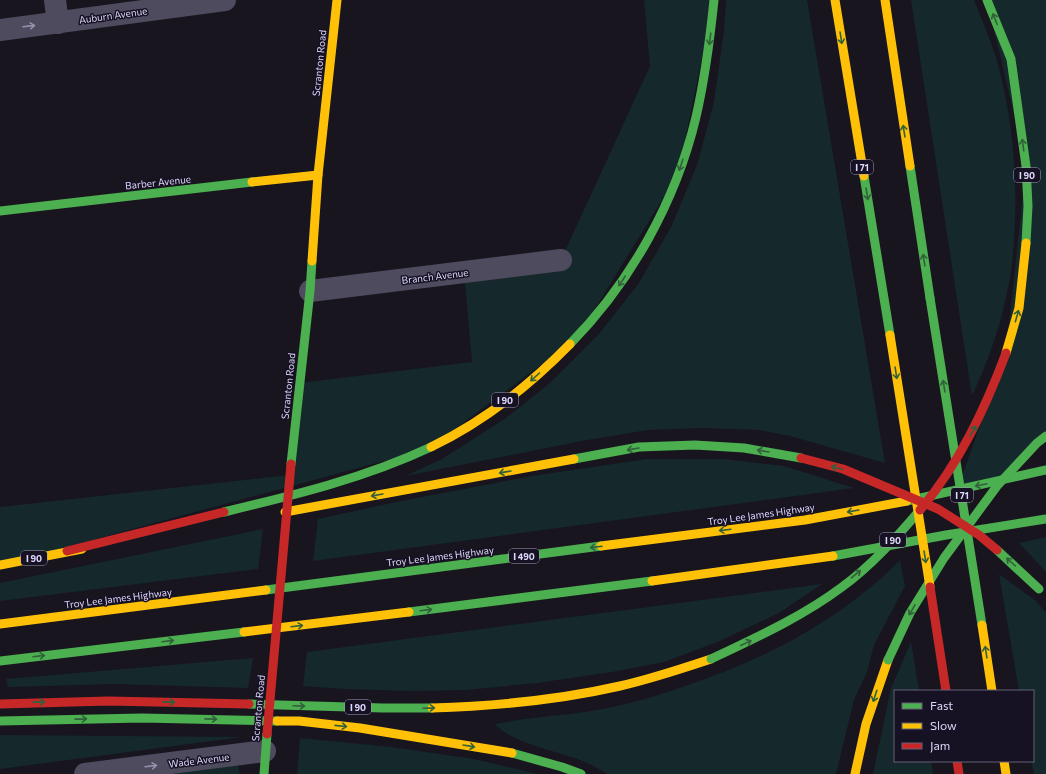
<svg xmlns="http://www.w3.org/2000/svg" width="1046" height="774" font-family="Commissioner,sans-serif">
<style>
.green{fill:#15282b}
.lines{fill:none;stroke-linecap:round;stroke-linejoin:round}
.street{stroke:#4e4b5f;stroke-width:22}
.fast{stroke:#4caf50;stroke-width:9}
.slow{stroke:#ffc107;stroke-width:9}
.jam{stroke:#c62828;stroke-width:9}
.fast-bridge{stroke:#4caf50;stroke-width:9}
.slow-bridge{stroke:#ffc107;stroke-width:9}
.jam-bridge{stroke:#c62828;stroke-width:9}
.oneway{stroke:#31603a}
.oneway2{stroke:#9691ad}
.labels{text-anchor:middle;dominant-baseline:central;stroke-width:3;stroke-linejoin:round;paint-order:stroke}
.shield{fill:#161123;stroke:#a39cba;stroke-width:1}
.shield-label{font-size:9px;font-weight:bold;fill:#dfd7fb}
.street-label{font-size:10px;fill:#dfd7fb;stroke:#161123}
</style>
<rect width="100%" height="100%" fill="#18151f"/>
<g class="green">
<polygon points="644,0 714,0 678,174 577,338 428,449 0,565 0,507 290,475 300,383 472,362 464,272 561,260 650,66"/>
<polygon points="726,0 807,0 885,463 790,436 760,430 702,428 648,430 587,440 405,476 440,460 506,418 550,383 599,334 639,283 672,225 697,165 714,102 724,30"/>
<path d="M911,0H974C981,18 989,36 995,54C1011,108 1017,165 1015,221C1014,243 1013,266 1008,288C1001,325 988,362 972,396Z"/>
<polygon points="987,0 1046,0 1046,436 1002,481 957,490 1006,353 1026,166"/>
<polygon points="647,459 723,459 784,466 854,488 313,561 318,519 401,501 532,476"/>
<polygon points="263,529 258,569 0,601 0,583"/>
<polygon points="1046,537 1046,572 1019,543"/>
<path d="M900,560L905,586L874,645L867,672L854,700L836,774H608C599,769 590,764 580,760C556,751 511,743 495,724C508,722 521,719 534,718C555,715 576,714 597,710C627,705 656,696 685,686C764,660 841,620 900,560Z"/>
<polygon points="999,574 1036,601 1046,613 1046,774 1034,774 1031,761 1033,761 1033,691 1019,691"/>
<polygon points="822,584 779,613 720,641 664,662 612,672 537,683 466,690 411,691 344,689 303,686 307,652"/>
<polygon points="911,642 919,691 895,691 895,761 931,761 933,774 873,774 891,688"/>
<polygon points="253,658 248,688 115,684 8,687 6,679"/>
<polygon points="0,735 242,737 0,769"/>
<polygon points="300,738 391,747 474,759 538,774 297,774"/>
<polygon points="238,765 240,774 165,774"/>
</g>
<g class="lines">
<g class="street">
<polyline points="55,0 58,23"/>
<polyline points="0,30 225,0"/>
<polyline points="310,291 561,260"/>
<polyline points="85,774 265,751"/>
</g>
<g class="fast">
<polyline points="987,0 1011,59 1026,166 1028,206 1026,243"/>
<polyline points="910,166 930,298"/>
<polyline points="864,176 890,335"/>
<polyline points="0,211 252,182"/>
<path d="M570,344C631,282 676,201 696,117C705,78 710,39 714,0"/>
<polyline points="574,459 639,447 695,445 744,448 801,458"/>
<polyline points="291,464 310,291 312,261"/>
<polyline points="907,501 1046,470"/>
<path d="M224,512C295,495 365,478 431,447"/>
<polyline points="833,556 946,535 1046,519"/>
<polyline points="266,590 601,546"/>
<polyline points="409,612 652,581"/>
<polyline points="0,661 244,632"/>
<polyline points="249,704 383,708 432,708"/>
<polyline points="0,721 142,718 277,721"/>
<polyline points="512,753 562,767 581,774"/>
<polyline points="264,774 267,734"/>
</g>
<g class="slow">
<polyline points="835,0 864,176"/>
<polyline points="885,0 910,166"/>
<polyline points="252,182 318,175"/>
<polyline points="312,261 318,175 337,0"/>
<polyline points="1006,353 1019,308 1026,243"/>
<path d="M431,447C483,422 530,385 570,344"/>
<polyline points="285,512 574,459"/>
<polyline points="601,546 805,520 907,501"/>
<polyline points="0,565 82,549"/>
<polyline points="652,581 833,556"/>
<polyline points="0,624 266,590"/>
<polyline points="244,632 409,612"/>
<path d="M432,708C495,706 559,700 620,686C651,679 681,669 711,659"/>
<polyline points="277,721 299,721 360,728 512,753"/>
<polyline points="1004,761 1006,774"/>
<polyline points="855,774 866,724 888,660"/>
</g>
<g class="jam">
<polyline points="67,551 224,512"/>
<polyline points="0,704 109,701 249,704"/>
<polyline points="957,761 959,774"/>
</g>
<g class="fast-bridge">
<polyline points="930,298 982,625"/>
<polyline points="997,550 1039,589"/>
<path d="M711,659C755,638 802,617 842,587C871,566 896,538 920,510"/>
<polyline points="888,660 910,613 944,558 997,486 1037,443 1046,436"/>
</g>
<g class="slow-bridge">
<polyline points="890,335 930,587"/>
<polyline points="982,625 992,691"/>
</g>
<g class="jam-bridge">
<polyline points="801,458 843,469 938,509 979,535 997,550"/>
<path d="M920,510C959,464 985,409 1006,353"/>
<polyline points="930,587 946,691"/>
<polyline points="267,734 291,464"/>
</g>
</g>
<defs><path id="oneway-shaft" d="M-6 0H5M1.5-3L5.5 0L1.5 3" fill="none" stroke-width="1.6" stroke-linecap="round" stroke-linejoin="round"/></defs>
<g class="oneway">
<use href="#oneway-shaft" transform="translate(995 19) rotate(-112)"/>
<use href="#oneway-shaft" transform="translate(841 38) rotate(81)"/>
<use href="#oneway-shaft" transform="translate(710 39) rotate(97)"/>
<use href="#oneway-shaft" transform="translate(904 131) rotate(-99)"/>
<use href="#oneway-shaft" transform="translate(1023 145) rotate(-98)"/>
<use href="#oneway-shaft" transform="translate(681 165) rotate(109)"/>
<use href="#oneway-shaft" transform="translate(867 194) rotate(81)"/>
<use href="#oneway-shaft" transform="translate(924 260) rotate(-99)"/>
<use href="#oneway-shaft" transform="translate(622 281) rotate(123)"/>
<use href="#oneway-shaft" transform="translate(1017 316) rotate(-74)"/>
<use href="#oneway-shaft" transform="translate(896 373) rotate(81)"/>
<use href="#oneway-shaft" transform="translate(535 377) rotate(138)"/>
<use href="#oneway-shaft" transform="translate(944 386) rotate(-99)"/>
<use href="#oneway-shaft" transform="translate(973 431) rotate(-60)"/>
<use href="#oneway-shaft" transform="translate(633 449) rotate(170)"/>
<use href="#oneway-shaft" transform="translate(763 451) rotate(-170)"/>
<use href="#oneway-shaft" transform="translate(837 468) rotate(-165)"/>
<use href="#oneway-shaft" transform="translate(505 472) rotate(170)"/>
<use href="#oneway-shaft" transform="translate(981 485) rotate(168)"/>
<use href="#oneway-shaft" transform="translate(377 495) rotate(170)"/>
<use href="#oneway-shaft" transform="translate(853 511) rotate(170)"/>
<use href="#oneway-shaft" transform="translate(725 530) rotate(173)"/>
<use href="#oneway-shaft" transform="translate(596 547) rotate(173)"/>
<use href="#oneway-shaft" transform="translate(925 557) rotate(81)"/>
<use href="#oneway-shaft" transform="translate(1011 562) rotate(-138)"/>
<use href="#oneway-shaft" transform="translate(856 574) rotate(-40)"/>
<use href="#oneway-shaft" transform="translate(426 610) rotate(-7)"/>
<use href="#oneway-shaft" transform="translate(912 610) rotate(120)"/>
<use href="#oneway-shaft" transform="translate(297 626) rotate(-7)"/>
<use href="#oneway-shaft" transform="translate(168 641) rotate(-7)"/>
<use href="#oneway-shaft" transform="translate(746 643) rotate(-25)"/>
<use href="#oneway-shaft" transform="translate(986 652) rotate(-99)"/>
<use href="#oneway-shaft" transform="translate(39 656) rotate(-7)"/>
<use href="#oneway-shaft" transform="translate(875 696) rotate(108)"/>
<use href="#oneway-shaft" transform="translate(39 702) rotate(-1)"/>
<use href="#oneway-shaft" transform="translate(169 702) rotate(1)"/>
<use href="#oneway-shaft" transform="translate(299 706) rotate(2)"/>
<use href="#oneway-shaft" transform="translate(429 708) rotate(-2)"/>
<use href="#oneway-shaft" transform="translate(81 719) rotate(-1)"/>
<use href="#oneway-shaft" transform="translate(211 719) rotate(1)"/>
<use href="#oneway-shaft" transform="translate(341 726) rotate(6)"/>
<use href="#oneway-shaft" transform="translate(469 746) rotate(10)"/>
</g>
<g class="oneway2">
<use href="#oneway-shaft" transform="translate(29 26) rotate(-7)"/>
<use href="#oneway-shaft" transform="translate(151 766) rotate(-7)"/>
</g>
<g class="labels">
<g class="shield">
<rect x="851" y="160" width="22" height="14" rx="3"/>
<rect x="1014" y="168" width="26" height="14" rx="3"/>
<rect x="492" y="393" width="26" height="14" rx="3"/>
<rect x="951" y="488" width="22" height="14" rx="3"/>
<rect x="880" y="533" width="26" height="14" rx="3"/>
<rect x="509" y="549" width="30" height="14" rx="3"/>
<rect x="21" y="551" width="26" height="14" rx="3"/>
<rect x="345" y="700" width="26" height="14" rx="3"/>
</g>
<g class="shield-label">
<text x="862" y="167">I 71</text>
<text x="1027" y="175">I 90</text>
<text x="505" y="400">I 90</text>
<text x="962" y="495">I 71</text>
<text x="893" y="540">I 90</text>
<text x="524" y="556">I 490</text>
<text x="34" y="558">I 90</text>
<text x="358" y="707">I 90</text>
</g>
<g class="street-label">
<text transform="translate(113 15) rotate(-8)">Auburn Avenue</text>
<text transform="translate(319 63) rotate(-84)">Scranton Road</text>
<text transform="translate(158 182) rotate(-6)">Barber Avenue</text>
<text transform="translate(435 276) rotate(-7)">Branch Avenue</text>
<text transform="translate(288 386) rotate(-84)">Scranton Road</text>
<text transform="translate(761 514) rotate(-8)">Troy Lee James Highway</text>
<text transform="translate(440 556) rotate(-7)">Troy Lee James Highway</text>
<text transform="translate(118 598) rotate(-7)">Troy Lee James Highway</text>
<text transform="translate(258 708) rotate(-85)">Scranton Road</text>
<text transform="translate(199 760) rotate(-7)">Wade Avenue</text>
</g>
</g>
<rect x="894" y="690" width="140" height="72" fill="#161123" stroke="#666079"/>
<rect x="902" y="703" width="20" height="6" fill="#4caf50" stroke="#666079"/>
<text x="930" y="710" font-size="12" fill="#dfd7fb">Fast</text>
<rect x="902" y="723" width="20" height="6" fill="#ffc107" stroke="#666079"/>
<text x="930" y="730" font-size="12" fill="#dfd7fb">Slow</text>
<rect x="902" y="743" width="20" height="6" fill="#c62828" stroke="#666079"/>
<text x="930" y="750" font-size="12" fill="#dfd7fb">Jam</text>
</svg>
